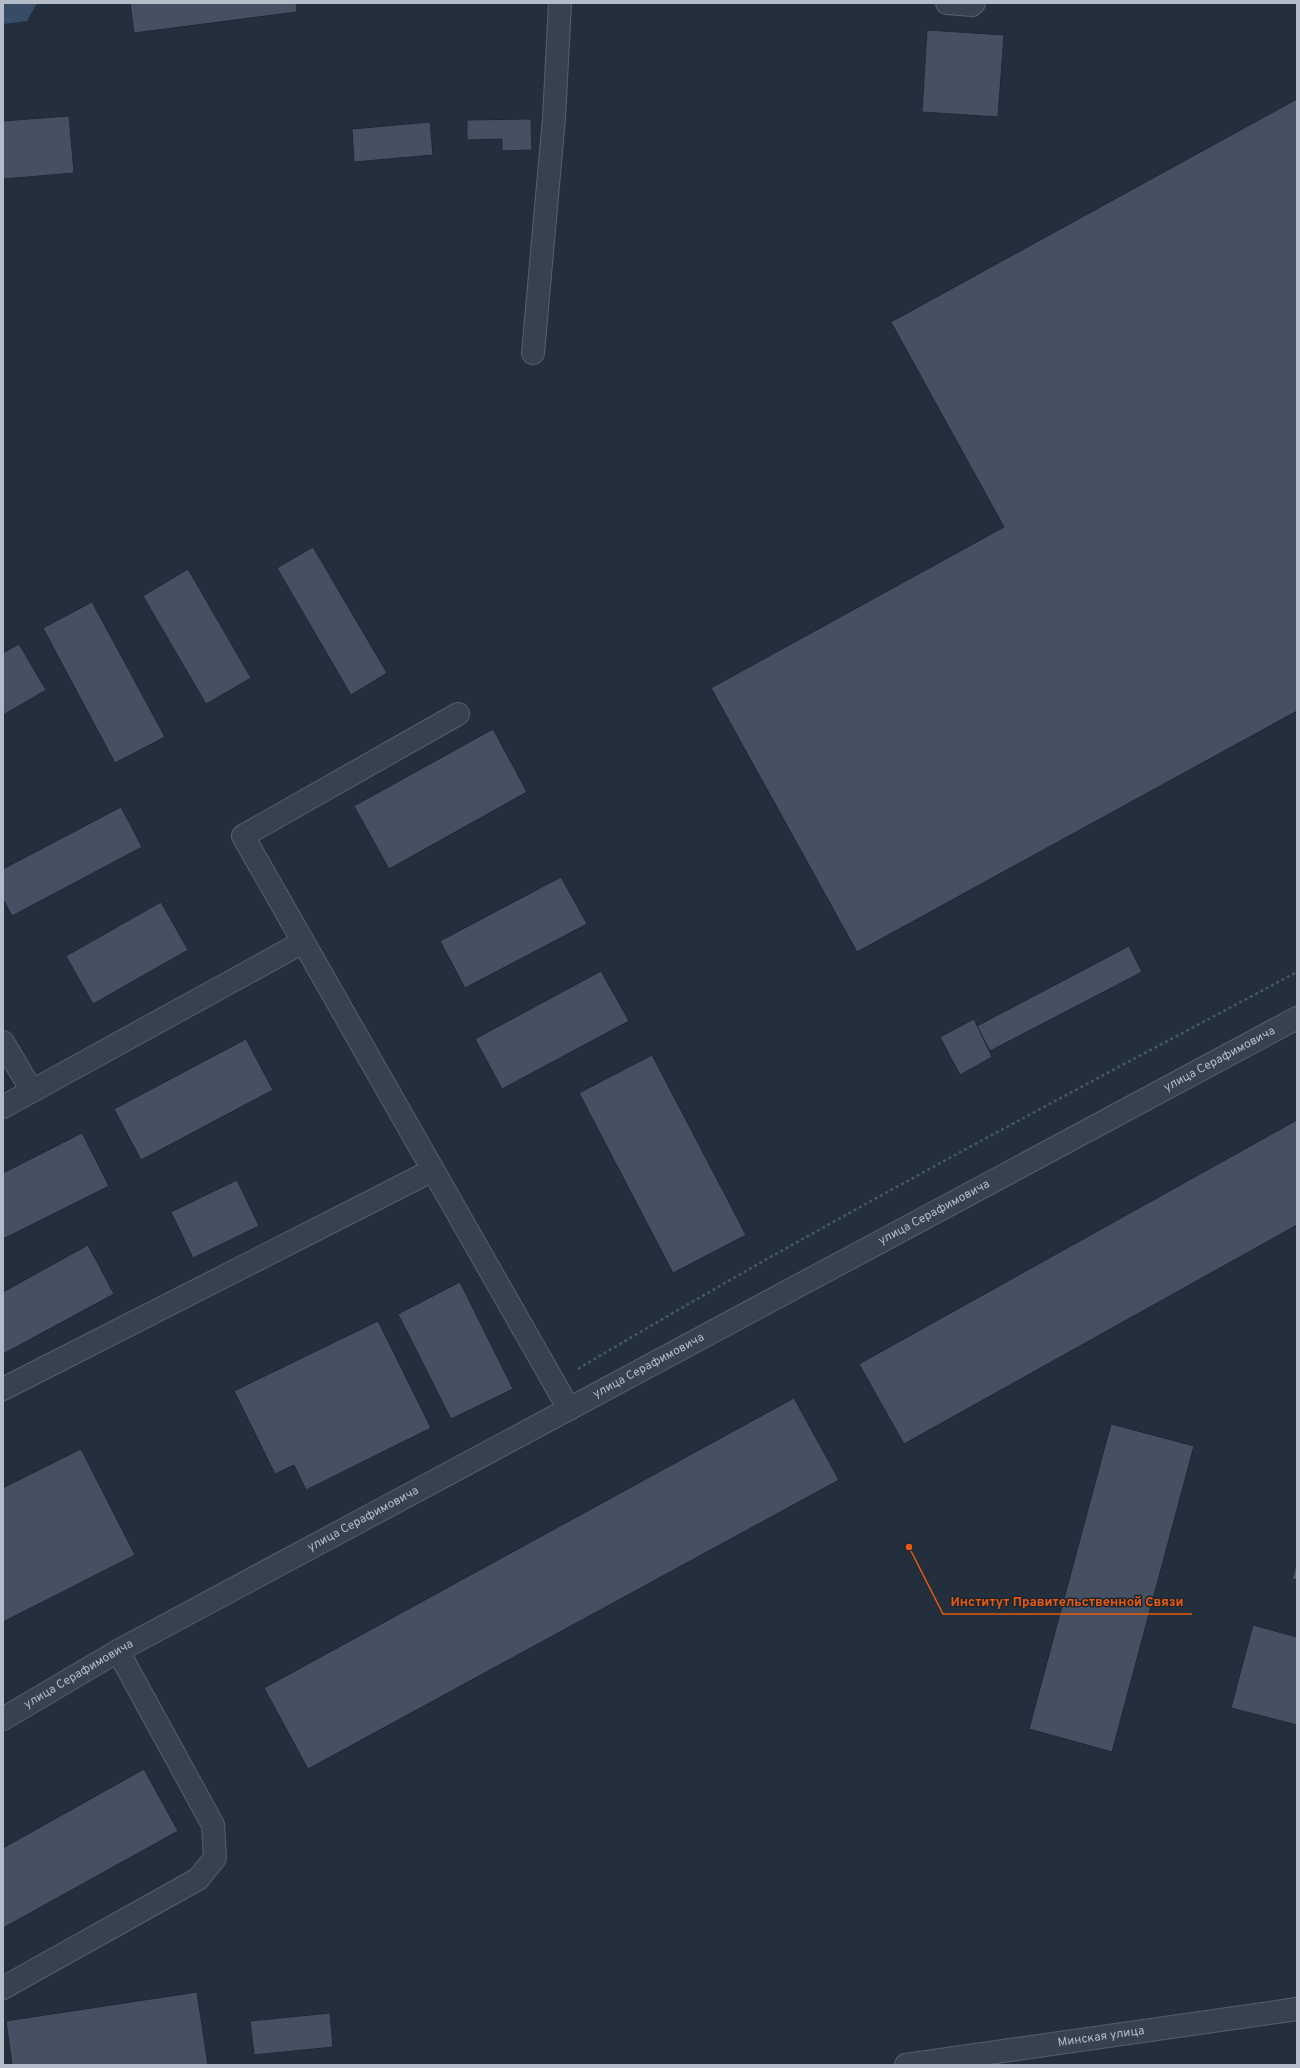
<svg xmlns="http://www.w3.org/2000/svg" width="1300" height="2068" font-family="Overpass,sans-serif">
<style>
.water{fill:#394c67}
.building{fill:#455162;stroke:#1f2835}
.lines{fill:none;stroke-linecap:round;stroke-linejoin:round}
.minor-casing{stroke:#565f6c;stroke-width:24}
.path{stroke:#44595c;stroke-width:2.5;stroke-dasharray:3 3;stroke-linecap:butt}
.minor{stroke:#38414e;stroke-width:22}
.labels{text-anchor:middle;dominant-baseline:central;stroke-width:3;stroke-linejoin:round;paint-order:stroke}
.street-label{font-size:12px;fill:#b4bcc9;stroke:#1d2633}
.leader{fill:none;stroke:#e8590c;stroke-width:1.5}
.callout-dot{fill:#e8590c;stroke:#1d2633;stroke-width:1.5}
.callout-label{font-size:13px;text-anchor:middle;font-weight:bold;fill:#e8590c;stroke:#1d2633;stroke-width:3;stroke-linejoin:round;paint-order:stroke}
</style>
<rect width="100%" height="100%" fill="#242f3e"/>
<polygon class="water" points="3,3 37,3 27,21 3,24"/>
<g class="building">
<polygon points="130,3 296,3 297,12 134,33"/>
<polygon points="927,30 1004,35 998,117 922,112"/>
<polygon points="1297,99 1297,711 857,952 711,688 1004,527 891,322"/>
<polygon points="69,116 74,173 3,179 3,121"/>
<polygon points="531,119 532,150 502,151 502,139 467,140 467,120"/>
<polygon points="430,122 433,155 354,162 352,129"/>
<polygon points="313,547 387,673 351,695 277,568"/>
<polygon points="188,569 251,678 206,704 143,596"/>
<polygon points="92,602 165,737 115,763 43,628"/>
<polygon points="19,644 46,690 3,715 3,653"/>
<polygon points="493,729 527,792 389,869 354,806"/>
<polygon points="121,807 142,847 12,916 3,899 3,869"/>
<polygon points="561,877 587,924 465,988 440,941"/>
<polygon points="161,902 188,950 93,1004 66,956"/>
<polygon points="1129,946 1142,972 990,1051 977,1026"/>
<polygon points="601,971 629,1021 502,1089 475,1039"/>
<polygon points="974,1019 992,1057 960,1075 940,1037"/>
<polygon points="246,1039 273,1090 141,1160 114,1109"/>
<polygon points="652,1055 746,1235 673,1273 579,1093"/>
<polygon points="1297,1120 1297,1225 904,1444 859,1364"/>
<polygon points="82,1133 109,1186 3,1239 3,1173"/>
<polygon points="237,1180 259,1226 193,1258 171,1212"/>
<polygon points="88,1245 114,1294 3,1354 3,1292"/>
<polygon points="460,1282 513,1389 451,1419 398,1314"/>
<polygon points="378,1321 431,1428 306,1490 294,1465 275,1474 234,1391"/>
<polygon points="794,1398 839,1480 308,1769 264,1688"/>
<polygon points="1111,1424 1194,1446 1112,1752 1029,1729"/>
<polygon points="81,1449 135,1555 3,1622 3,1488"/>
<polygon points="1297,1562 1297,1580 1292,1579"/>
<polygon points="1253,1625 1297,1637 1297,1725 1231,1708"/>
<polygon points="144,1769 178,1831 3,1928 3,1848"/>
<polygon points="197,1992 208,2065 12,2065 6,2021"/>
<polygon points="330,2013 333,2047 254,2055 250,2021"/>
</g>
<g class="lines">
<defs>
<g id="minor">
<polyline points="947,3 972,5 974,3"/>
<polyline points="533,353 554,118 560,3"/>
<polyline points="458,714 243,836 569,1409"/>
<polyline points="3,1042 32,1091"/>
<polyline points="3,1107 303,942"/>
<polyline points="3,1389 433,1170"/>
<path id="s1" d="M3,1719L118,1651L1297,1018"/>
<polyline points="3,1988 198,1879 215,1858 213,1825 118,1651"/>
<path id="s2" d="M906,2065L1297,2009"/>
</g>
</defs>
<use href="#minor" class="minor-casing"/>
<path class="path" d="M578,1369C813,1228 1055,1101 1297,972"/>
<use href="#minor" class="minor"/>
</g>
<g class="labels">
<g class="street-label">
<text stroke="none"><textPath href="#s1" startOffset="1384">улица Серафимовича</textPath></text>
<text stroke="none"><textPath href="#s1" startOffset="1060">улица Серафимовича</textPath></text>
<text stroke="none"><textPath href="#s1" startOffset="736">улица Серафимовича</textPath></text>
<text stroke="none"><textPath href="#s1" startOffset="412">улица Серафимовича</textPath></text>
<text stroke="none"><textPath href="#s1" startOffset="88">улица Серафимовича</textPath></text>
<text stroke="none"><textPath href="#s2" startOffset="197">Минская улица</textPath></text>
</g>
</g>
<path class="leader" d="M909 1547L943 1614H1192"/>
<circle class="callout-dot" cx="909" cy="1547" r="4"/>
<g class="callout-label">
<text x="1067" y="1606">Институт Правительственной Связи</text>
</g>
<rect width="1300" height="2068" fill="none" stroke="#b4bcc9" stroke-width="8"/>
</svg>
